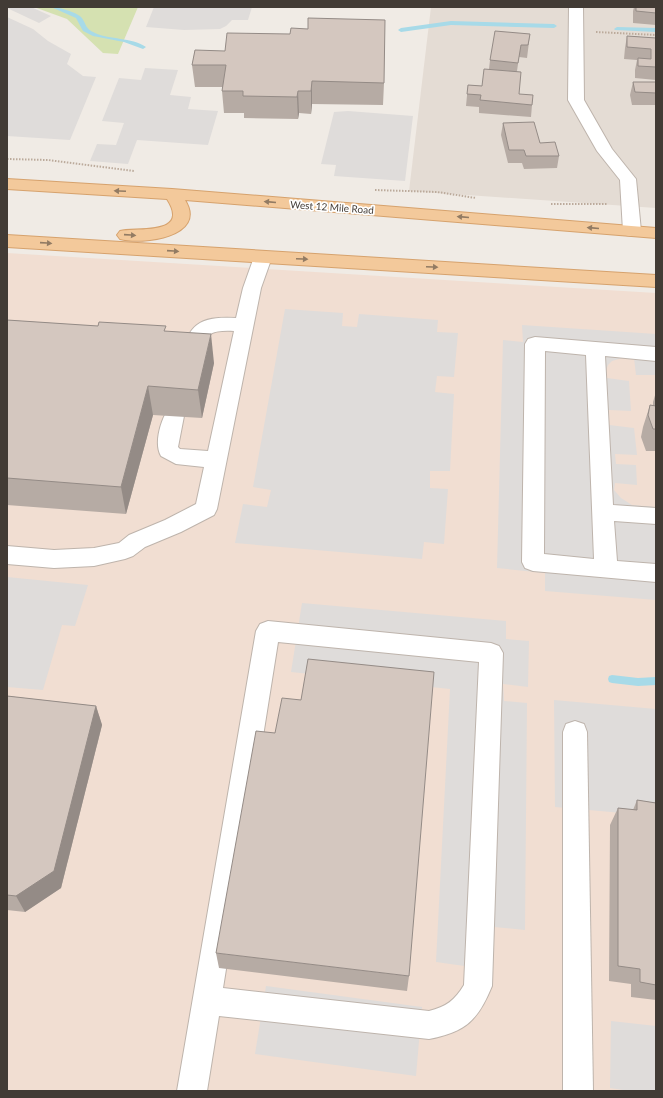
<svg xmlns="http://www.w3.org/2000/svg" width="663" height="1098" font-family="Lato,sans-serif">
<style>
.residential{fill:#e4dcd4}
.commercial{fill:#f1ded2}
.green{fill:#d5e1b1}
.parking{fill:#dfdcda}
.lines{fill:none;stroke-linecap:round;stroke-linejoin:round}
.stream{fill:#a7dae8;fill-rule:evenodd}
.minor-casing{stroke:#beb4ac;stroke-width:2}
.major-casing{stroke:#d6a26d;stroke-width:2}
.path{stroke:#bbaa9b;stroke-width:2;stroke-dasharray:1.5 1.5;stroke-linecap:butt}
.minor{fill:#fff;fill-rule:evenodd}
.major{fill:#f3c99b;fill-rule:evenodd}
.wall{fill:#b6aba4}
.shaded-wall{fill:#948b86}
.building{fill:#d4c7bf;stroke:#948b86}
.oneway{fill:#927b63}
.labels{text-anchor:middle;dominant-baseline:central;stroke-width:3.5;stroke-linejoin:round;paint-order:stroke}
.far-street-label{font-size:10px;fill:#423b35;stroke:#fff}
</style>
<rect width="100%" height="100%" fill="#f0ebe5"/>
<polygon class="residential" points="431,7 656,7 656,208 409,191"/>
<polygon class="commercial" points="7,253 656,293 656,1091 7,1091"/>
<polygon class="green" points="34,7 138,7 118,54 103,53 67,19"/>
<g class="parking">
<polygon points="7,7 31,7 51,16 39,23 7,8"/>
<polygon points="154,7 252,7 248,20 232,20 226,26 220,29 184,30 146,27"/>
<polygon points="7,17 33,29 48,41 71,54 67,64 83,76 96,77 70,140 7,136"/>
<polygon points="145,68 178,70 170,95 191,97 188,109 218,111 208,145 137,140 128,164 90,161 97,144 116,145 124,123 102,121 119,78 141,80"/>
<polygon points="348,111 413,116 405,181 334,176 336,165 321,164 334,112"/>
<polygon points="285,309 343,313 342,326 357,327 359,314 438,320 437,332 458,333 454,377 437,376 435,392 454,394 450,471 430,471 430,488 448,489 444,544 424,542 422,559 235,543 243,504 267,507 271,490 253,487"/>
<polygon points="522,325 656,334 656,375 636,375 634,358 622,358 612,361 608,365 606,370 607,378 629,381 631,411 609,410 609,425 634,428 637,455 615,454 616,464 636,465 637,485 615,483 614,490 621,498 632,505 656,507 656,600 545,591 545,573 497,568 503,340 523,342"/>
<polygon points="7,577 88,585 75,626 62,625 43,690 7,687"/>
<polygon points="302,603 506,621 506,639 529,641 528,687 503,684 504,701 527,703 525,930 494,927 493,970 436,962 450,689 291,672"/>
<polygon points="554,700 656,709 656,816 555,807"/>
<polygon points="266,986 422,1007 416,1076 255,1054"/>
<polygon points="611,1021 656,1026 656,1091 629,1091 610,1088"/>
</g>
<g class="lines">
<g class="stream">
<path d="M51,7C58,7 76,12 81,17C87,24 84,28 95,33C110,40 131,37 146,47L143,49L124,42L93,36L83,31L76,18Z"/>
<polygon points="451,21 554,24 557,26 554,28 451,25 401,32 398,30 401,28"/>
<polygon points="617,27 656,28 656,32 615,30 614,29"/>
<polygon points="612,675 638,678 656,677 656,685 638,686 612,683 609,682 608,679 609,676"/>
</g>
<defs>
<g id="minor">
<polygon points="569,7 583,7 584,100 612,149 636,179 641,231 638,235 632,236 626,235 623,231 620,180 597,151 568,100"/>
<path d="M263,251L269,253L272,257L261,288L217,509L214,515L181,532L145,547L133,556L125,559L94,566L54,568L7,564V546L54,550L94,548L119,543L129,535L165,520L196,504L204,467L176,464L161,456C154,444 160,423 167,411L174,409L181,411L184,416L178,447L180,449L208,451L234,331C196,329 209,343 196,366L189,368L182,366L179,361C189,325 197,316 236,318L243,288L254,257L257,253Z"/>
<path d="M535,337L656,347V361L605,356L613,505L656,508V524L614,521L617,561L656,564V582L533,571L525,568L522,562L525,344L528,339ZM545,351L586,355L594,559L544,554Z"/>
<path d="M268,621L491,643L499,646L503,653L492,986C478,1020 466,1032 429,1039L219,1016L207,1091H177L256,631L260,624ZM278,642L479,662L464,985C455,1000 446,1007 429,1011L223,988Z"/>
<polygon points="575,721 584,724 587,732 593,1091 563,1091 563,732 566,724"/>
</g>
<g id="major">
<path d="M7,179L172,189L656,228V238L185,200C208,237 142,245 120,239L117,235L120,231C137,227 191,236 167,199L7,189Z"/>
<polygon points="7,235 656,275 656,287 7,247"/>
</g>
</defs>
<use href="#minor" class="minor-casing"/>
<use href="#major" class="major-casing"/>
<g class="path">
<polyline points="596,32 656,35"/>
<polyline points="7,159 48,160 134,171"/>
<polyline points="375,190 437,192 476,198"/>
<polyline points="551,204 608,204"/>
</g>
<use href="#minor" class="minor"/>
<use href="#major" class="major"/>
</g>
<g class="wall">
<polygon points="634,7 656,7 656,25 633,23 633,11"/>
<polygon points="530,34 527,58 519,57 517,71 519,94 532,105 531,117 479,113 479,107 466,106 468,85 482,86 489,69 490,60"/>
<polygon points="627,36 656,38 656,80 635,78 635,70 637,60 624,59 625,48"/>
<polygon points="195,50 384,83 383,105 312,104 311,114 299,113 298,119 244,118 244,113 224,113 222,91 223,87 195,87 192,65"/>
<polygon points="633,82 656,82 656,105 632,105 630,95"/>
<polygon points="503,123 540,143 559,156 557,168 524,169 522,163 508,163 501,135"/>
<polygon points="7,320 166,331 214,363 202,418 153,415 126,514 7,505"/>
<polygon points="656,392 656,451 646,451 641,437 643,427 650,405 653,405 653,402"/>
<polygon points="7,696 96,706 102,725 61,888 25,912 7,910"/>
<polygon points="637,800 656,803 656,1000 631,997 631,984 609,981 610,825 618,808 633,810"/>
<polygon points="216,953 409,976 407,991 219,968"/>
</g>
<g class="shaded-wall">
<polygon points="312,81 312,104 311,114 311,91"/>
<polygon points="298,91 299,113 298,119 297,97"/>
<polygon points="211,334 214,363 202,418 198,390"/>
<polygon points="148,386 153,415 126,514 121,487"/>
<polygon points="96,706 102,725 61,888 25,912 16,896"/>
</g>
<g class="building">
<polygon points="636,7 656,7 656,13 636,11"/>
<polygon points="308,18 385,20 384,83 312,81 311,91 298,91 297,97 243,96 243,91 222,91 226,65 192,65 195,50 225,51 227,33 290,34 291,28 308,29"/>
<polygon points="495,31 530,34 528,45 521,45 518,63 490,60"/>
<polygon points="627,36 656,38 656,67 638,66 638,58 651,59 651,49 627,47"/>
<polygon points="484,69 521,72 519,94 533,95 532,105 480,100 481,95 467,94 468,85 482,86"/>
<polygon points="633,82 656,82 656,93 635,92"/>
<polygon points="534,122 540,143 555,142 559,156 526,156 524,150 509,150 503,123"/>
<polygon points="7,320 98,326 99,322 166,326 164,331 211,334 198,390 148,386 121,487 7,478"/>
<polygon points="650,405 656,406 656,429 653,429 648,415"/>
<polygon points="308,659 434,672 409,976 216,953 256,731 275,733 282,698 301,700"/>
<polygon points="7,696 96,706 54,871 16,896 7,895"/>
<polygon points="637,800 656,803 656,985 640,982 640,969 618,966 618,808 637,810"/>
</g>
<defs><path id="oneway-solid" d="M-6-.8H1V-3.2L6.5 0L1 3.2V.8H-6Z"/></defs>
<g class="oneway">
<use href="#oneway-solid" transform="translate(120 191) rotate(-177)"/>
<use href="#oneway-solid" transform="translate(270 202) rotate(-175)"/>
<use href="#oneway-solid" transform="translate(463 217) rotate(-175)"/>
<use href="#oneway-solid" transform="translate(593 228) rotate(-175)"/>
<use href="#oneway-solid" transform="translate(130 235) rotate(4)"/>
<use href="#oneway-solid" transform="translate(46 243) rotate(4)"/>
<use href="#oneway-solid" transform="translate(173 251) rotate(4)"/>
<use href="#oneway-solid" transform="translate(302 259) rotate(3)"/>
<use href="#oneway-solid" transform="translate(432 267) rotate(3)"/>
</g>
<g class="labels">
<g class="far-street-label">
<text transform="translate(332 207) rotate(4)">West 12 Mile Road</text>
</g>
</g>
<rect width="663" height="1098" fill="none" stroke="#423b35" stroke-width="16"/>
</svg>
